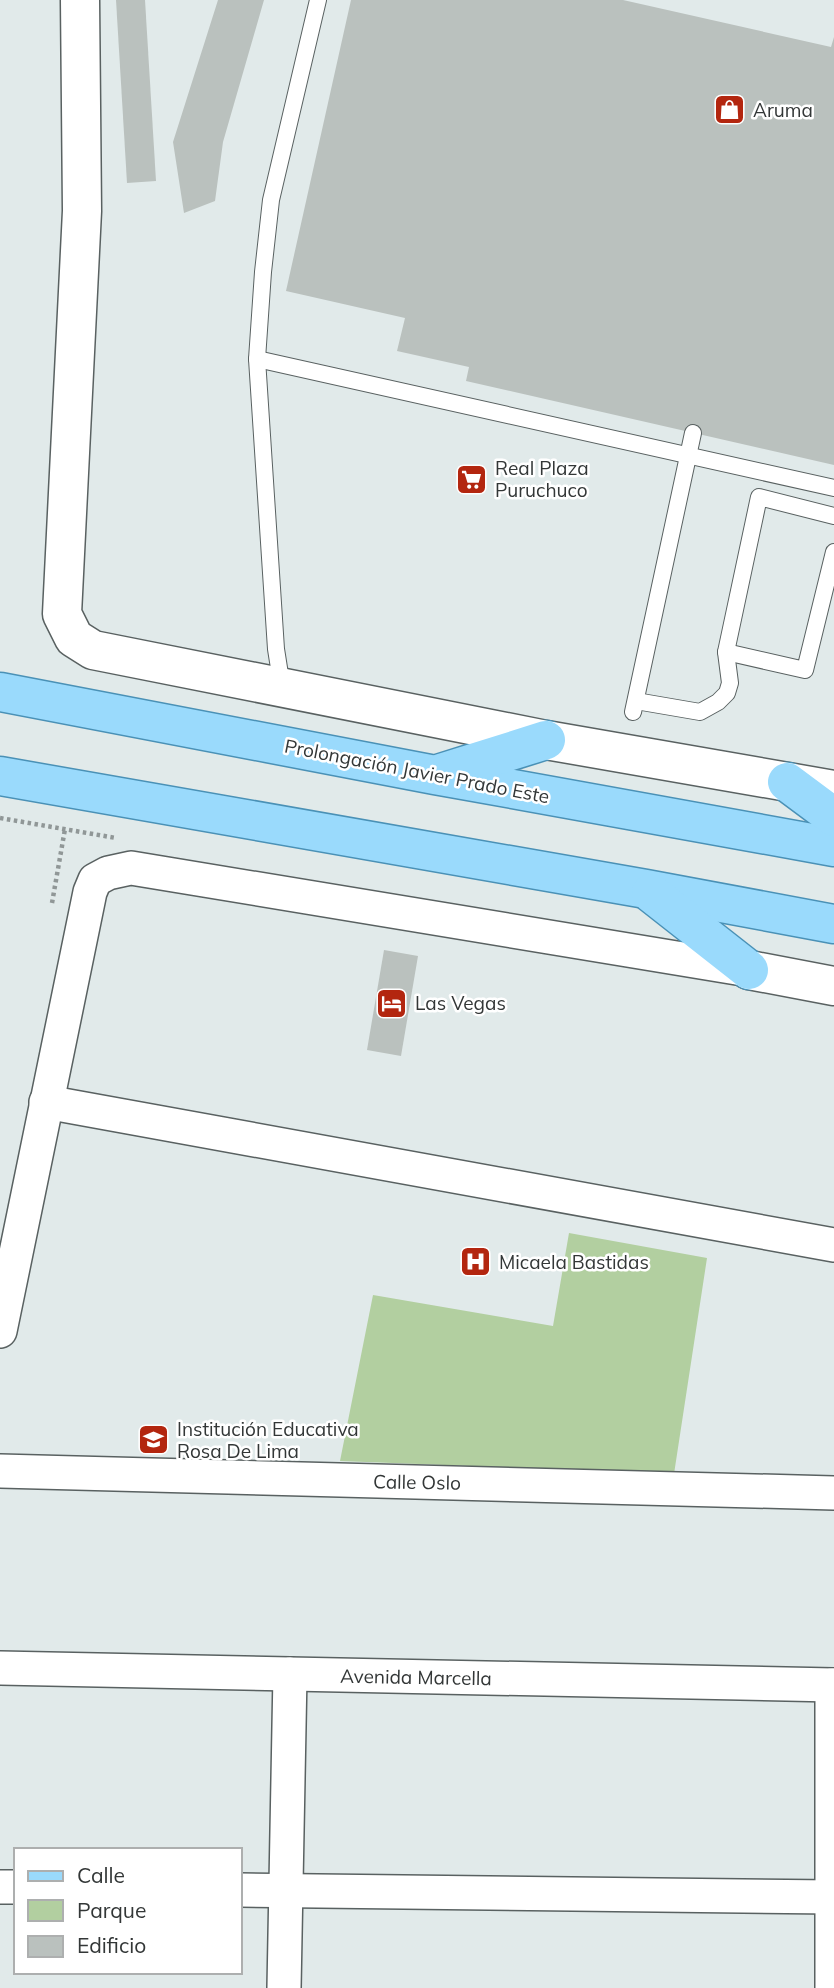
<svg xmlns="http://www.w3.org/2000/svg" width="834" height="1988" font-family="Mulish,sans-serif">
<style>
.green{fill:#b2cfa0}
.building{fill:#bac1be}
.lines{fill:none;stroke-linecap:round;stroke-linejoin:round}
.service-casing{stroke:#596161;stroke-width:18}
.minor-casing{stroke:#596161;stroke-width:36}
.tertiary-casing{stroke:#596161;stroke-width:41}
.primary-casing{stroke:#4a91b6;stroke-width:41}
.path{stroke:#909797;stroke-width:4.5;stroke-dasharray:3.5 3.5;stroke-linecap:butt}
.service{stroke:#fff;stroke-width:16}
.minor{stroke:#fff;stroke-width:33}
.tertiary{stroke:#fff;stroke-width:38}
.primary{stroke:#9adafc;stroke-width:38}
.labels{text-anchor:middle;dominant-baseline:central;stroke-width:5;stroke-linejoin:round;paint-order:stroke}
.poi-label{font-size:19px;fill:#333737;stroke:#fff;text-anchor:start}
.street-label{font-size:19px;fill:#333737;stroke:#fff}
</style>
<rect width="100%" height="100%" fill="#e1eaea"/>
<polygon class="green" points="569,1233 707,1258 674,1474 340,1461 373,1295 553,1326"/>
<g class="building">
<polygon points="116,0 145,0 156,181 127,183"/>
<polygon points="218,0 264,0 223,142 215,201 184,213 173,142"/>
<polygon points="351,0 623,0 831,47 834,37 834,465 466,381 469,367 397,351 405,318 286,291"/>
<polygon points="384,950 418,956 401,1056 367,1050"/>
</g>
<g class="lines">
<defs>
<g id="service">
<polyline points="257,359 834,488"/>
<polyline points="726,652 805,670 834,552"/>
<polyline points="282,687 276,649 257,359 263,272 271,200 318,0"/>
<polyline points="636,701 700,712 718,702 727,693 730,683 726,652 759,497 834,516"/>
<polyline points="633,712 693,433"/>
</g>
<g id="minor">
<polyline points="46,1102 834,1245"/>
<polyline points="0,1331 90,892 95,880 108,873 131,868 749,970"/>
<polyline points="0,1471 834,1493"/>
<polyline points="0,1668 834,1685"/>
<polyline points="0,1887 16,1887"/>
<polyline points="240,1890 834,1897"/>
<polyline points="284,1988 290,1674"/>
<polyline points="832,1988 832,1685"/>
</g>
<g id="tertiary">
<polyline points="80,0 82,211 62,614 74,638 93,650 546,740 834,790"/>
<polyline points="749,970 834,986"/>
</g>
<g id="primary">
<polyline points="0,692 435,775 834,847"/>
<polyline points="441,773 546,740"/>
<polyline points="0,776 646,889 834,924"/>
<polyline points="787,782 834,817"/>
<polyline points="651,893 749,970"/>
</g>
</defs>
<use href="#service" class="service-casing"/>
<use href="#minor" class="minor-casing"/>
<use href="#tertiary" class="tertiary-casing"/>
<use href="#primary" class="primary-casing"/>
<g class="path">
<polyline points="0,818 116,838"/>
<polyline points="52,903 65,829"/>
</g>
<use href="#service" class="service"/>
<use href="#minor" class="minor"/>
<use href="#tertiary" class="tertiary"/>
<use href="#primary" class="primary"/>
</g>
<defs>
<symbol id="shop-square" viewBox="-11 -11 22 22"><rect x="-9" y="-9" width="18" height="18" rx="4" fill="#b3260f" stroke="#fff"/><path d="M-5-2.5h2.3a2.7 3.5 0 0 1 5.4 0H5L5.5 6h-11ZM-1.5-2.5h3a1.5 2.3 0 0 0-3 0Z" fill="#fff"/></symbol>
<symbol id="supermarket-square" viewBox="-11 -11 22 22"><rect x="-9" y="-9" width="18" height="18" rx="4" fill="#b3260f" stroke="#fff"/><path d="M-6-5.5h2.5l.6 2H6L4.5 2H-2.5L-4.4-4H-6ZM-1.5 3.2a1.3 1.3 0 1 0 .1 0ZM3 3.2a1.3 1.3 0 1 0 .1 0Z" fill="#fff"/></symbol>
<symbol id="hotel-square" viewBox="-11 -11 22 22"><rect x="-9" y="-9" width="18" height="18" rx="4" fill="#b3260f" stroke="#fff"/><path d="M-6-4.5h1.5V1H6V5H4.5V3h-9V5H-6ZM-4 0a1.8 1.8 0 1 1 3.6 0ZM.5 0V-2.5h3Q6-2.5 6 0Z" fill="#fff"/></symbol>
<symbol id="hospital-square" viewBox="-11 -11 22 22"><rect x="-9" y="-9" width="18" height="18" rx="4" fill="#b3260f" stroke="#fff"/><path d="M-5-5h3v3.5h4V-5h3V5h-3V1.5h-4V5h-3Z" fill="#fff"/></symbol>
<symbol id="school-square" viewBox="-11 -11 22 22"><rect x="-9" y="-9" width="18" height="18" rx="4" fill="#b3260f" stroke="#fff"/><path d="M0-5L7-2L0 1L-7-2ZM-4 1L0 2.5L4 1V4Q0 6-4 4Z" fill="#fff"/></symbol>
</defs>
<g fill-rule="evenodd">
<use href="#shop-square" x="712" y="92" width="35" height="35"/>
<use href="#supermarket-square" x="454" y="462" width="35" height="35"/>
<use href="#hotel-square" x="374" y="986" width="35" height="35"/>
<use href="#hospital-square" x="458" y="1244" width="35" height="35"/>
<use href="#school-square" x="136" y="1422" width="35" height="35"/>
</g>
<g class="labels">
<g class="poi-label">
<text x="753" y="110">Aruma</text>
<text x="495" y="468">Real Plaza<tspan x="495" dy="22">Puruchuco</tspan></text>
<text x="415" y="1003">Las Vegas</text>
<text x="499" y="1262">Micaela Bastidas</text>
<text x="177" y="1429">Institución Educativa<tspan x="177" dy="22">Rosa De Lima</tspan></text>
</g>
<g class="street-label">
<text transform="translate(417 771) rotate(11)">Prolongación Javier Prado Este</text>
<text transform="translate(417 1482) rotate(1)">Calle Oslo</text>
<text transform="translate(416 1677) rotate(1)">Avenida Marcella</text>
</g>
</g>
<rect x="14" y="1848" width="228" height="126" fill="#ffffff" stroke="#adafaf" stroke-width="2"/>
<rect x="28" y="1871" width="35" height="10" fill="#9adafc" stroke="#adafaf" stroke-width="2"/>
<text x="77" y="1883" font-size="21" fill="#333737">Calle</text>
<rect x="28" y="1900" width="35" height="21" fill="#b2cfa0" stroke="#adafaf" stroke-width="2"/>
<text x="77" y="1918" font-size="21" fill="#333737">Parque</text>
<rect x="28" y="1936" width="35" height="21" fill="#bac1be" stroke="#adafaf" stroke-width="2"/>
<text x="77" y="1953" font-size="21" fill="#333737">Edificio</text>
</svg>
